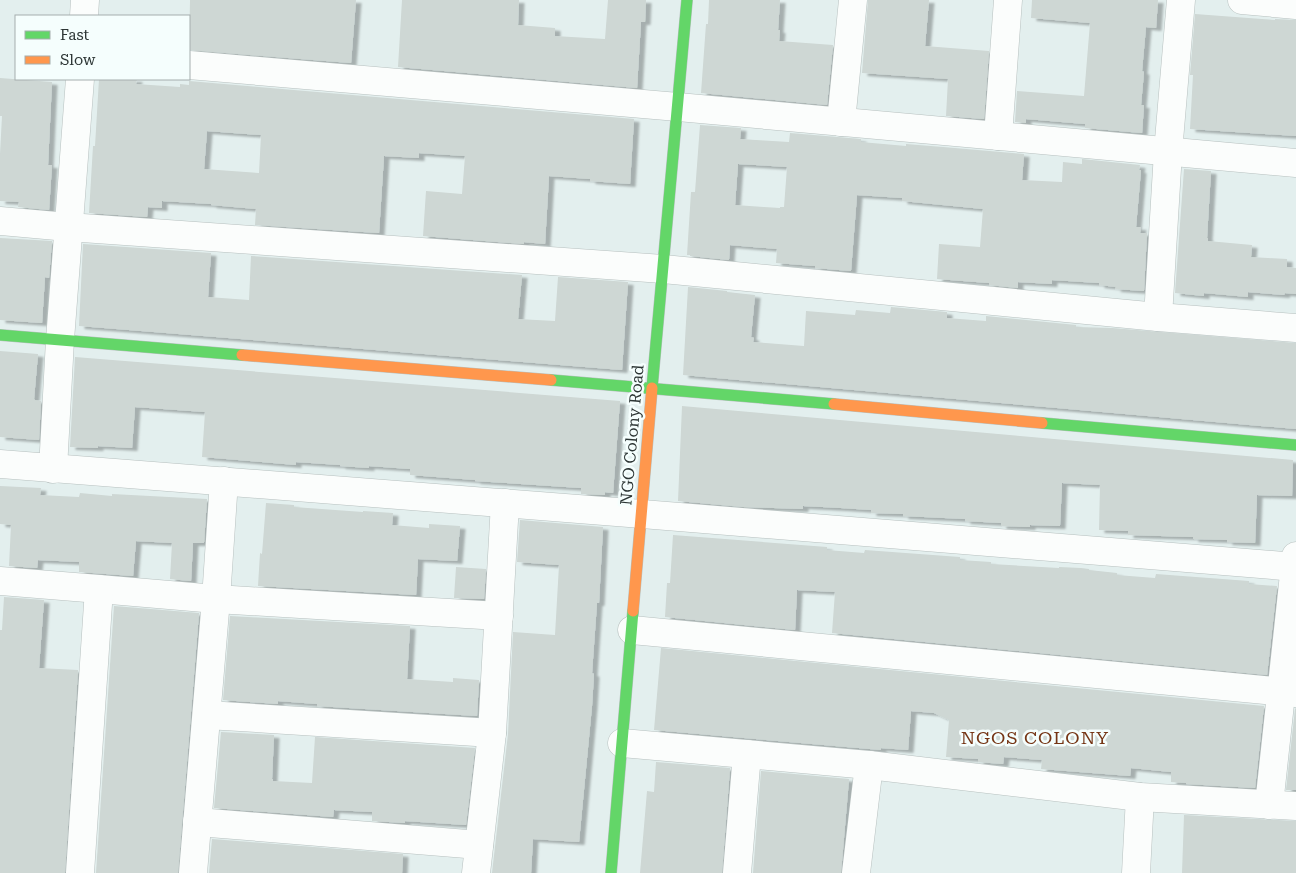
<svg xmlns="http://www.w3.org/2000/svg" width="1296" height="873" font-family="'Roboto Serif',serif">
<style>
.building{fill:#ced7d4;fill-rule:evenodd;filter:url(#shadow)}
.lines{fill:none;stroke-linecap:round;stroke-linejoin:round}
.street-casing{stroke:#b7c0bf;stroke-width:29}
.fast-casing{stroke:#b7c0bf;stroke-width:12}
.slow-casing{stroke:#b7c0bf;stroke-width:12}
.street{stroke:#fbfdfc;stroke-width:28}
.fast{stroke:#63d668;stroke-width:11}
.slow{stroke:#ff974d;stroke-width:11}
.labels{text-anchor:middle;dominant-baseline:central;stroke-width:5;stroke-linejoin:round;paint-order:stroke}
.street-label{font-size:16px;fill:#2c3534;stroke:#f5fefd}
.neighbourhood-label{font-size:18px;letter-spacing:1px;fill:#753515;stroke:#f5fefd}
</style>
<defs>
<filter id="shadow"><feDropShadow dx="5.5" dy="3" stdDeviation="1" flood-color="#0004"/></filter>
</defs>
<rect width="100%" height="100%" fill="#e3efee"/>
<g class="building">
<polygon points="190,0 356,0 351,63 189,50"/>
<polygon points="402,0 519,0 518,25 555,28 555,36 605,39 608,0 646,0 645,22 641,22 637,88 398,67"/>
<polygon points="709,0 780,0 778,30 780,30 779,41 833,45 827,105 701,93 706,24 708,24"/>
<polygon points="868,0 929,0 925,46 989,51 984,119 946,116 948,79 862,73"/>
<polygon points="1032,0 1158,0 1156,28 1146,27 1142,71 1144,72 1141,105 1144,105 1142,133 1085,128 1085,124 1026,119 1026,123 1015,122 1017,91 1084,96 1090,23 1031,18"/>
<polygon points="1195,14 1275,20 1275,19 1296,20 1296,136 1190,129 1193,75 1190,75"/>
<polygon points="0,78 52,82 48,165 52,165 49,210 18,207 19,202 0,201 0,154 2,116 0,116"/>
<path d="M99,79H137L136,84L180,87V84L189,85V81L634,119L630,184L590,181V179L549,176L545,244L524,242V244L423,236L426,191L462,194L465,156L419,153V158L384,156L379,233L255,225L256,209L211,205V204L162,201V208L148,207L147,217L89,213L93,146H95ZM207,131L261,135L259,173L204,169Z"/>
<path d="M700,125L741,128L740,139L789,142L790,133L861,139V142L906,146V144L943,147L1024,154L1022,180L1062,182L1063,162L1082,164V159L1140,165L1139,170H1141L1136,227H1141L1140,233H1147L1144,291L1115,289L1116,287L1099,285V283L1052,280V284L1018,282V288L989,285V283L937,279L939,244L980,247L983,209L902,201V198L857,195L851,271L815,268V266L776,263L777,249L730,245L729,260L690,256V255H687L691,192H695ZM738,164L787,167L784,207H780V208L735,205Z"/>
<polygon points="1184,169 1211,171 1207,238 1208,238 1208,241 1252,245 1251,257 1287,259 1287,267 1296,268 1296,294 1285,293 1284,295 1248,292 1248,297 1204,293 1204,296 1175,293"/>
<polygon points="0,238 52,241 49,278 45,277 42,323 0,320"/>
<polygon points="83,244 211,253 208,297 249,300 251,256 522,275 518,319 555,321 558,277 628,282 622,370 79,326"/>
<polygon points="688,287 727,291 727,292 755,295 751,337 754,338 753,342 804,346 806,311 855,315 856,310 890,313 891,307 947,312 947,318 986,321 986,316 1076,325 1076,327 1112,328 1296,343 1296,429 683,375"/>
<polygon points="0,351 38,354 34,399 35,400 41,401 39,440 0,437"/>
<polygon points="75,357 620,401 613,493 605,492 605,495 581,494 581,488 475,481 475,480 410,475 410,469 369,466 369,468 340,466 340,465 296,462 296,465 202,457 205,412 135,407 132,448 98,446 98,448 70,447"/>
<polygon points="682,406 1293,460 1292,496 1257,495 1255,543 1227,542 1227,540 1193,539 1193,537 1128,535 1128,531 1099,530 1100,485 1062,483 1060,526 1030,525 1030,527 1001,526 1001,523 965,521 965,519 903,516 903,514 871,513 871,510 841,508 803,506 803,509 743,507 678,501"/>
<polygon points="0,486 41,488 40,495 79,497 80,493 112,496 112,494 207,499 204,543 193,543 191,581 170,579 172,543 136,541 133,576 79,572 79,562 38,560 37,568 9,566 11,525 0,524"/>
<polygon points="266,503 294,505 294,507 363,512 363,511 393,513 392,525 429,528 429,524 460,526 457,561 418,559 416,595 258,586 260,553 262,554"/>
<polygon points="520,520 603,527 599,603 597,603 592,673 594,674 592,706 579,842 533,839 531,873 492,873 508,734 513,632 555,635 559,565 517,562"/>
<polygon points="673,535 827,547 827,550 864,553 865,550 960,557 960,560 991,562 991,564 1059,568 1059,567 1081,568 1089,569 1089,570 1117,573 1117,575 1155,578 1156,574 1249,581 1249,584 1277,586 1267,675 832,633 835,592 797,590 795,630 665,617 667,583 670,583"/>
<polygon points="456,567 486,569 484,599 454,598"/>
<polygon points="4,597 44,600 39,668 78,670 65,873 0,873 0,630 2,630"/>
<polygon points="114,606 199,613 178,873 96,873"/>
<polygon points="230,616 410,626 407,679 453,682 453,678 479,680 477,716 317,706 317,704 278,701 278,704 223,700"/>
<polygon points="661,648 1264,706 1255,788 1186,784 1186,783 1171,782 1171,772 1131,768 1130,776 1041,769 1042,760 1004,757 1003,764 978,762 978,759 946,757 949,720 934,713 911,711 908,750 881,748 881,750 654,730"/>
<polygon points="1296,708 1296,790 1286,790 1295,709"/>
<polygon points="221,732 274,735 272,779 273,779 273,781 312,783 315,737 475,748 466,825 405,821 405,823 372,821 372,812 334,810 333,817 214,808"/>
<polygon points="656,762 730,768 722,873 640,873 647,791 654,792"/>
<polygon points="761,771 849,779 841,873 753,873"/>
<polygon points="1184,815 1296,821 1296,873 1182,873"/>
<polygon points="212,839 403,854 402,873 209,873"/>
</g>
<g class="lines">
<defs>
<g id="street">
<polyline points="1242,0 1296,5"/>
<polyline points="84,16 85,0"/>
<polyline points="189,65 678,107 1296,163"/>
<polyline points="841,122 853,0"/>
<polyline points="998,136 1008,0"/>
<polyline points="0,221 68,227 663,269 1158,317 1296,328"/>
<polyline points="1158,317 1168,152 1181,0"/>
<polyline points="0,464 642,514 1296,567"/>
<polyline points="53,469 60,340 80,79"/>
<polyline points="0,581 99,589 216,599 499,616"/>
<polyline points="632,630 1296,693"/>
<polyline points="207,715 492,733"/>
<polyline points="622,743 869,765 1140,797 1296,806"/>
<polyline points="1269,805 1296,556"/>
<polyline points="197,822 479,845"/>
<polyline points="80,873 99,589"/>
<polyline points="193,873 216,599 224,481"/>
<polyline points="476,873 492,733 505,503"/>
<polyline points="737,873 747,754"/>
<polyline points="856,873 869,765"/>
<polyline points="1136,873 1140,797"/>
</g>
<g id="fast">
<polyline points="0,335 242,355"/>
<polyline points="551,380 834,404"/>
<polyline points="652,388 687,0"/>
<polyline points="1042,423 1296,445"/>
<polyline points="611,873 633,611"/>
</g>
<g id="slow">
<polyline points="242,355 551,380"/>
<polyline points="834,404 1042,423"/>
<polyline points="633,611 652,388"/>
</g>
</defs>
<use href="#street" class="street-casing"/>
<use href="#fast" class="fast-casing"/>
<use href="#slow" class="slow-casing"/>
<use href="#street" class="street"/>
<use href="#fast" class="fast"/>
<use href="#slow" class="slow"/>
</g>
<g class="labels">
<g class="street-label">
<text transform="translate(632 435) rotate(-85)">NGO Colony Road</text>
</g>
<g class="neighbourhood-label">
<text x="1035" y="737">NGOS COLONY</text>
</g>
</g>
<rect x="15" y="15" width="175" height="65" fill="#f5fefd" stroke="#a5aead"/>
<rect x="25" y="31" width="25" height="8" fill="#63d668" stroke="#a5aead"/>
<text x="60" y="40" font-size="15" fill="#2c3534">Fast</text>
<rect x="25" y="56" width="25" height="8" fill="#ff974d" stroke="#a5aead"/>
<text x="60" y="65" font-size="15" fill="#2c3534">Slow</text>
</svg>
